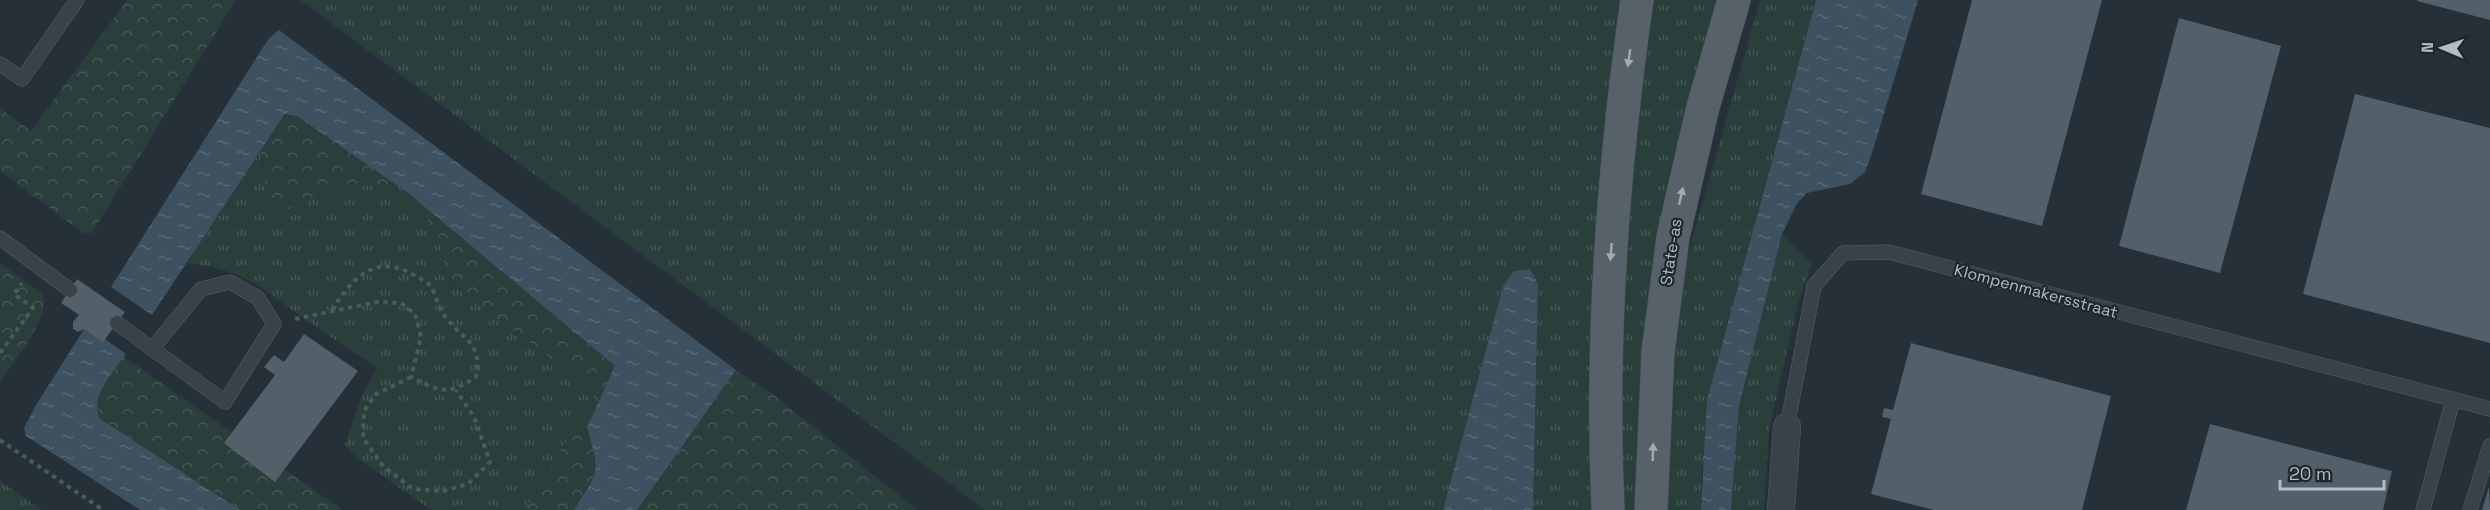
<svg xmlns="http://www.w3.org/2000/svg" width="2490" height="510" font-family="'Space Grotesk',sans-serif">
<style>
.grass{fill:url(#grass-tufts)}
.forest{fill:url(#forest-crowns)}
.water{fill:url(#water-ripples)}
.building{fill:#535f69}
.lines{fill:none;stroke-linecap:round;stroke-linejoin:round}
.service-casing{stroke:#576067;stroke-width:15}
.minor-casing{stroke:#576067;stroke-width:28}
.primary-casing{stroke:#424b52;stroke-width:34}
.path{stroke:#495b5a;stroke-width:4;stroke-dasharray:4.5 4.5;stroke-linecap:butt}
.service{stroke:#394249;stroke-width:14}
.minor{stroke:#394249;stroke-width:27}
.primary{stroke:#576169;stroke-width:33}
.oneway{fill:#a1abb3}
.labels{text-anchor:middle;dominant-baseline:central;stroke-width:4.5;stroke-linejoin:round;paint-order:stroke}
.street-label{font-size:16px;fill:#b4bdc5;stroke:#1e272e}
</style>
<defs>
<pattern id="grass-tufts" width="24" height="20" patternUnits="userSpaceOnUse" patternTransform="scale(1.5)"><rect width="24" height="20" fill="#2a3e3b"/><path d="M3 7l-1-3M5 7V3M7 7l1-3M15 17l-1-3M17 17v-4M19 17l1-3" fill="none" stroke="#465856"/></pattern>
<pattern id="forest-crowns" width="20" height="18" patternUnits="userSpaceOnUse" patternTransform="scale(1.5)"><rect width="20" height="18" fill="#2a3e3b"/><path d="M2 6a3 3 0 1 1 6 0M12 15a3 3 0 1 1 6 0" fill="none" stroke="#465856"/></pattern>
<pattern id="water-ripples" width="26" height="14" patternUnits="userSpaceOnUse" patternTransform="scale(1.5)"><rect width="26" height="14" fill="#3d5160"/><path d="M2 4q2-2 4 0t4 0M15 11q2-2 4 0t4 0" fill="none" stroke="#576875"/></pattern>
</defs>
<rect width="100%" height="100%" fill="#253039"/>
<g class="grass">
<polygon points="300,0 1625,0 1596,510 1533,510 1538,284 1529,269 1503,286 1443,510 985,510"/>
<polygon points="1647,0 1718,0 1640,510 1617,510 1616,378"/>
<polygon points="1760,0 1816,0 1745,262 1702,470 1701,510 1662,510 1665,422 1682,275"/>
<path d="M260,152L261,164L280,214L302,200L329,190L368,183L395,184L408,193L436,232L442,248L445,271L453,286L596,392L525,510H431L356,457L345,445L363,392L378,368C355,353 331,338 309,322C263,290 246,269 186,263Z"/>
<polygon points="1782,234 1812,263 1799,300 1769,429 1764,510 1731,510 1739,406"/>
<polygon points="0,481 42,510 0,510"/>
</g>
<g class="forest">
<polygon points="127,0 236,0 92,233 83,233 0,171 0,108 31,131"/>
<path d="M286,114L297,116L395,184C352,183 316,191 280,214L268,198L260,152Z"/>
<path d="M408,193L615,366L587,427C600,473 599,470 574,510H525L596,392L453,286L445,271L442,248L436,232Z"/>
<path d="M0,263L42,294C53,315 12,364 0,383Z"/>
<path d="M124,357L343,510H240L99,418C91,395 112,376 124,357Z"/>
<polygon points="736,370 774,395 917,510 637,510"/>
</g>
<g class="water">
<polygon points="1816,0 1918,0 1873,150 1865,172 1850,184 1807,193 1797,203 1782,234 1739,406 1731,510 1701,510 1707,400"/>
<path d="M279,30L736,370L637,510H574C600,469 600,474 587,427L615,366L408,193L297,116L285,114L152,315L111,287L269,38Z"/>
<polygon points="1530,269 1538,284 1533,510 1443,510 1503,286 1514,271"/>
<path d="M86,326L126,354C113,373 91,394 99,418L240,510H140L26,436L24,428L36,405Z"/>
</g>
<g class="building">
<polygon points="1972,0 2102,0 2042,226 1921,194"/>
<polygon points="2417,0 2490,0 2490,20 2417,1"/>
<polygon points="2179,18 2281,46 2220,273 2119,246"/>
<polygon points="2355,94 2490,128 2490,343 2303,294"/>
<polygon points="77,279 125,312 103,342 84,329 78,332 73,329 73,322 79,315 61,303"/>
<polygon points="304,334 358,371 275,482 224,443 275,375 264,367 274,355 284,362"/>
<polygon points="1911,343 2111,396 2082,510 1934,510 1871,494 1891,419 1882,417 1884,408 1893,410"/>
<polygon points="2210,424 2392,471 2383,510 2186,510"/>
<polygon points="2489,487 2490,510 2482,510"/>
</g>
<g class="lines">
<defs>
<g id="service">
<polyline points="0,64 22,79 77,0"/>
<polyline points="0,238 70,290"/>
<polyline points="117,323 225,402 274,324 258,298 230,282 201,289 152,349"/>
<polyline points="1787,427 1814,286 1843,253 1889,252 2490,409"/>
<polyline points="2423,510 2453,400"/>
<polyline points="2470,510 2490,446"/>
</g>
<polyline id="minor" points="1781,510 1787,427"/>
<g id="primary">
<path d="M1608,510C1600,340 1613,168 1637,0"/>
<polyline points="1651,510 1658,352 1673,237 1703,107 1734,0"/>
</g>
</defs>
<use href="#service" class="service-casing"/>
<use href="#minor" class="minor-casing"/>
<use href="#primary" class="primary-casing"/>
<g class="path">
<path d="M332,310C351,279 375,253 412,274C417,277 424,280 428,283C435,290 437,304 442,312C458,338 484,340 476,377C447,396 441,392 411,377"/>
<polyline points="295,319 377,302 401,303 415,314 421,337 411,377"/>
<polyline points="0,353 33,308 14,294 22,283"/>
<polyline points="411,377 376,394 364,411 363,438 383,466 413,489 443,491 468,484 490,462 474,417 456,390"/>
<polyline points="0,440 103,510"/>
</g>
<use href="#service" class="service"/>
<use href="#minor" class="minor"/>
<use href="#primary" class="primary"/>
</g>
<defs><path id="oneway-solid" d="M-6-.8H1V-3.2L6.5 0L1 3.2V.8H-6Z" transform="scale(1.5)"/></defs>
<g class="oneway">
<use href="#oneway-solid" transform="translate(1629 58) rotate(98)"/>
<use href="#oneway-solid" transform="translate(1681 196) rotate(-77)"/>
<use href="#oneway-solid" transform="translate(1611 252) rotate(94)"/>
<use href="#oneway-solid" transform="translate(1653 452) rotate(-88)"/>
</g>
<g class="labels">
<g class="street-label">
<text transform="translate(1671 252) rotate(-81)">State-as</text>
<text transform="translate(2036 291) rotate(15)">Klompenmakersstraat</text>
</g>
</g>
<g transform="translate(2442 48) rotate(272)" stroke="#1e272e" stroke-width="4.5" paint-order="stroke">
<path d="M0-4.5L10 22L0 15L-10 22Z" fill="#b4bdc5"/>
<text y="-9" font-size="16" font-weight="bold" text-anchor="middle" fill="#b4bdc5">N</text>
</g>
<path d="M2280 480v9h104v-9" fill="none" stroke="#b4bdc5" stroke-width="3"/>
<text x="2289" y="480" font-size="18" fill="#b4bdc5" stroke="#1e272e" stroke-width="4.5" paint-order="stroke">20 m</text>
</svg>
